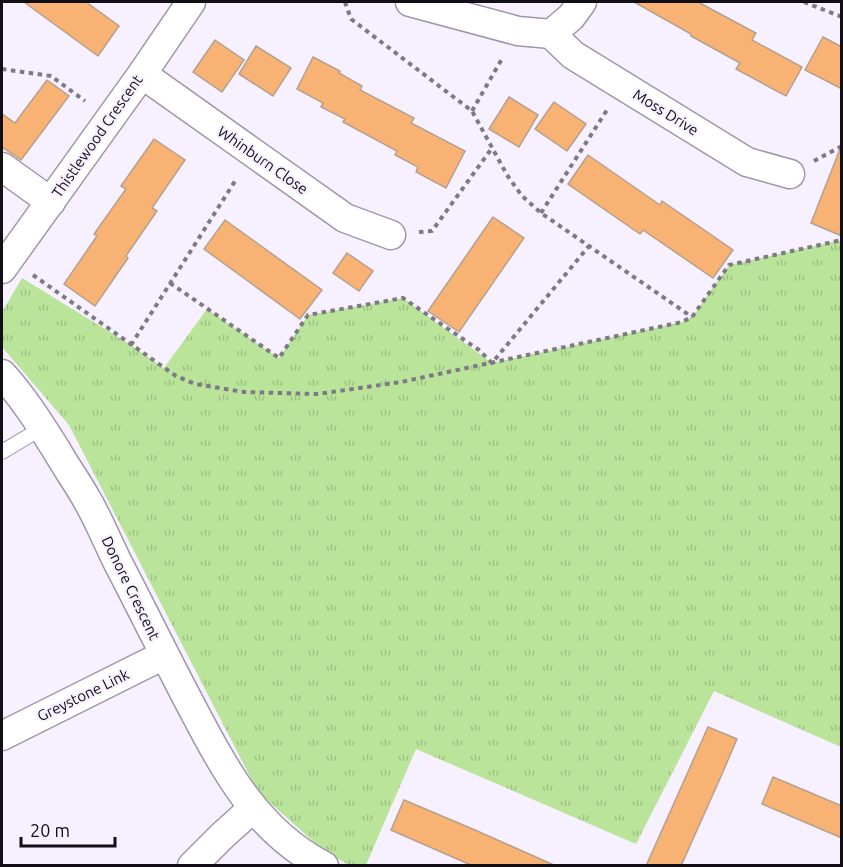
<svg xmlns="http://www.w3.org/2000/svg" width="843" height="867" font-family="Ubuntu,sans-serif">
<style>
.grass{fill:url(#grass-tufts)}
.building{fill:#f8b273;stroke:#b5a08f;stroke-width:1.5}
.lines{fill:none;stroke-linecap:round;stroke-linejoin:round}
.lane-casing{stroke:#a095ab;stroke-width:16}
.street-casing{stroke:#a095ab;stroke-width:31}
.path{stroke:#7f7985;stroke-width:4;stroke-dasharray:4.5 4.5;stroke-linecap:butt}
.lane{stroke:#fff;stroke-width:14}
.street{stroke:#fff;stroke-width:28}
.labels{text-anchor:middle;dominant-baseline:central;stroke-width:4.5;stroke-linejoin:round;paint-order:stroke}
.street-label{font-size:15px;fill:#120e16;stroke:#f7f0ff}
</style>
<defs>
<pattern id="grass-tufts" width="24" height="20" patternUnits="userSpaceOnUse" patternTransform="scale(1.5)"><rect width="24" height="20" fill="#b9e49a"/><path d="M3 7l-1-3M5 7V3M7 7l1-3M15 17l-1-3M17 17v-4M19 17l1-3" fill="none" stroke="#9ec284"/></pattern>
</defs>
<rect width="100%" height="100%" fill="#f7f0ff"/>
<polygon class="grass" points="841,240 841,747 714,691 636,844 416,749 366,865 349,865 325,852 258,792 69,425 2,347 2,312 22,278 131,345 164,368 207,309 279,358 308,315 403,298 492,363 682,322 692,317 729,265"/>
<g class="building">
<polygon points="24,2 86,2 119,26 98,56"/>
<polygon points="634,2 698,2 756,33 752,40 802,67 786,96 736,69 740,63 691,36 691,34"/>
<polygon points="823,37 842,47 842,89 805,70"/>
<polygon points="215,40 244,60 222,92 193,72"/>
<polygon points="256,46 291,68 273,96 239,74"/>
<polygon points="313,57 340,71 339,73 362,86 360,90 414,118 411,123 465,151 446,188 416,172 418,167 395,155 397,151 343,122 345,119 321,107 323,103 297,89"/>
<polygon points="47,80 69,96 21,160 2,147 2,114 15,123"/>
<polygon points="509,97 538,115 519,147 489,129"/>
<polygon points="554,102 586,124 567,151 535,129"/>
<polygon points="154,139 185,160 152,208 157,211 126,256 128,258 95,306 64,284 97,236 94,234 126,189 121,186"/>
<polygon points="840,149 842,149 842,236 811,223"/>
<polygon points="588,155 660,205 662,201 733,250 713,278 643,230 640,234 568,184"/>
<polygon points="493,217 524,238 459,332 428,311"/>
<polygon points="225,220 322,290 300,319 204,249"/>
<polygon points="347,253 373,271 359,291 333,273"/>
<polygon points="708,727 737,739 722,774 681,866 646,866"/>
<polygon points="773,777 842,806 842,838 762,804"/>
<polygon points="404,800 475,830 556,866 473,866 391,830"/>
</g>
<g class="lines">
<defs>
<polyline id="lane" points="2,452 42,428"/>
<g id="street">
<polyline points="410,2 518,31 551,34"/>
<polyline points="551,34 573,55 747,162 790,174"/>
<polyline points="551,34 571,17 582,2"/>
<polyline points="142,74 345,218 391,235"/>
<polyline points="2,167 51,202"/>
<polyline points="2,269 142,74 191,2"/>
<path d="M2,374C23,397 40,424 57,451C66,467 77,482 86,498C98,518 107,541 118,563C141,607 163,652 186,696C222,764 253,829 324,866"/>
<polyline points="2,736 164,655"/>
<polyline points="192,866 222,836 253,808"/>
</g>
</defs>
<use href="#lane" class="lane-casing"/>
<use href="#street" class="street-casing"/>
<g class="path">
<polyline points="345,2 351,19 472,111 507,175 522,196 541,213 692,317"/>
<polyline points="804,2 842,17"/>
<polyline points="2,69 51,76 85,101"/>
<polyline points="472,111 503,57"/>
<polyline points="814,161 842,146"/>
<polyline points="541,213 607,110"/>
<polyline points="419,232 432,231 492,148"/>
<polyline points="33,275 176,376 195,384 244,392 318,394 401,382 682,322 692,317 729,265 842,240"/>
<polyline points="170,283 279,358 308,315 403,298 479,350 492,363 589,246"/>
<polyline points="131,345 237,178"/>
</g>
<use href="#lane" class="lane"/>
<use href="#street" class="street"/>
</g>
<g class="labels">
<g class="street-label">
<text transform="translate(666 112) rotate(32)">Moss Drive</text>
<text transform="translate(97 136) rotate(-55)">Thistlewood Crescent</text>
<text transform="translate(263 160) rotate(35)">Whinburn Close</text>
<text transform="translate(131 588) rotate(64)">Donore Crescent</text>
<text transform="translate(83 695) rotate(-26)">Greystone Link</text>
</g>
</g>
<rect width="843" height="867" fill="none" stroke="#120e16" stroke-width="6"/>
<path d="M21 837v9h94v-9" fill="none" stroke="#120e16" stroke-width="3"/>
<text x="30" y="837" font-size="18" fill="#120e16" stroke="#f7f0ff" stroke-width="4.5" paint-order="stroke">20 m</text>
</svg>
